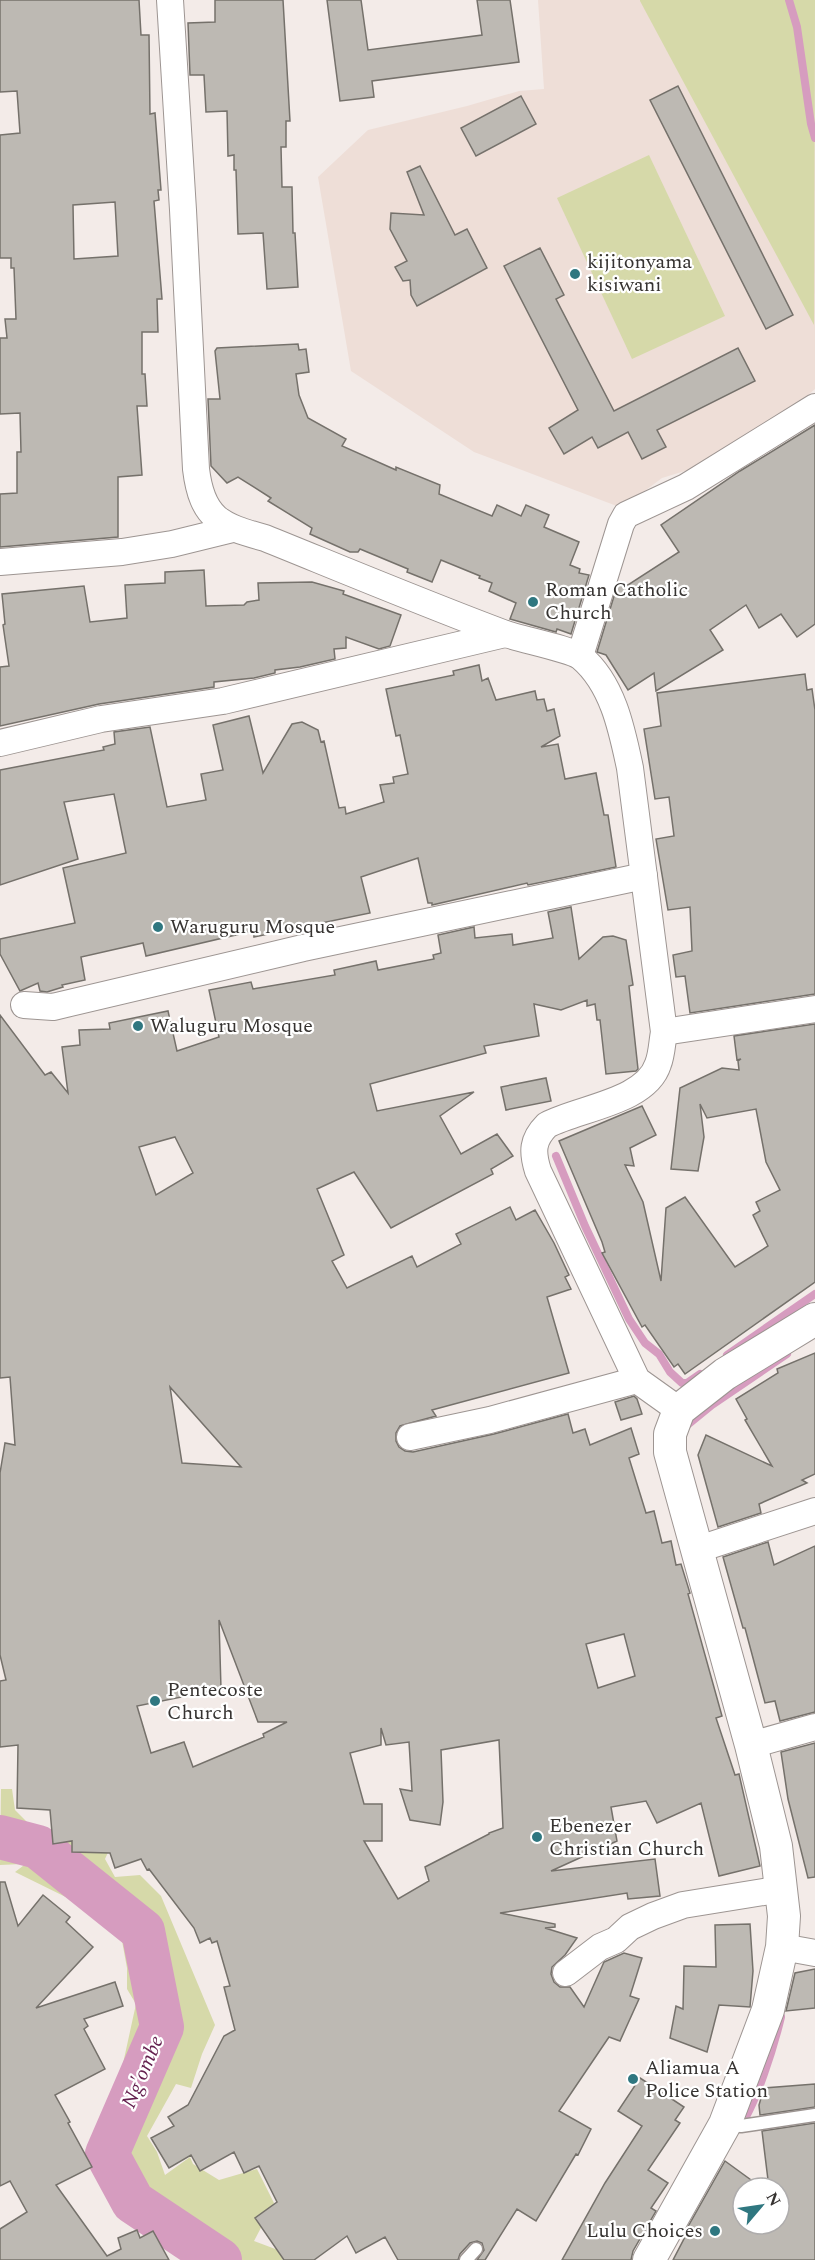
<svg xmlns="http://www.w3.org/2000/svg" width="815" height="2260" font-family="Spectral,serif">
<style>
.built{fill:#eeded7}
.green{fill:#d6d9a9}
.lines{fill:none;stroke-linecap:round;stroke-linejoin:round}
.stream{stroke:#d69cbf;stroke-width:8}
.river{stroke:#d69cbf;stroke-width:44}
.building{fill:#bdb9b3;stroke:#75716b;stroke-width:1.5;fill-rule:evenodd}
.service-casing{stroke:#9d9592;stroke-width:15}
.minor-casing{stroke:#9d9592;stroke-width:28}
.tertiary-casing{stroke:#9d9592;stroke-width:34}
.service{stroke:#fff;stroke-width:12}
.minor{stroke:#fff;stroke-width:26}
.tertiary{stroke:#fff;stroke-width:32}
.poi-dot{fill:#2f7780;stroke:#fff;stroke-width:2}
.labels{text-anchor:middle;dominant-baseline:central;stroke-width:4.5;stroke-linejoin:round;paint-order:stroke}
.poi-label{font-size:20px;fill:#363331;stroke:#fff;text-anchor:start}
.water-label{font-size:21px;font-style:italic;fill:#64204f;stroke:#fff}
</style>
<rect width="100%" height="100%" fill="#f3ebe8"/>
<polygon class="built" points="538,0 815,0 815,389 740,454 662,478 622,508 474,452 351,371 318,177 368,130 467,106 519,91 544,89"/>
<g class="green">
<polygon points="640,0 815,0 814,325 640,1"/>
<polygon points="649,155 725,316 632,359 557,198"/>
<polygon points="1,1789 12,1789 15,1810 37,1832 47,1849 103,1822 114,1839 105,1859 115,1877 140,1875 161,1896 215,2025 202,2054 191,2088 176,2084 147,2136 157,2152 165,2175 190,2157 193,2164 219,2180 257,2169 274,2203 254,2241 278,2250 283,2260 192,2260 173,2238 135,2214 102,2160 136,2004 127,1989 127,1968 120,1930 90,1909 15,1872 40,1853 22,1864 0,1865"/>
</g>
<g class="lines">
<g class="stream">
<polyline points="789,0 797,27 811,124 815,138"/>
<polyline points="556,1156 585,1226 629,1319 645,1343 659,1354 670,1372 682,1383 687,1383 700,1374"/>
<polyline points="727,1355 815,1294"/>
<polyline points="685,1427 712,1405 787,1354"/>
<path d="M739,2128C756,2105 774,2046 781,2017"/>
</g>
<polyline class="river" points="0,1837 38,1847 143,1931 162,2027 107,2154 133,2202 220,2260"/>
</g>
<g class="building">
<path d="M0,0H139L141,35H149L150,114L155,113L161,190H158L159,200L154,201L162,299H157L158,332H142V374H145L147,406H137L142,475L118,477V537L0,547V494L17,493V452H21L20,413L0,414V338H7L5,319H16L14,268H11V258H0V135L20,133L17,91L0,92ZM115,202L118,256L74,259L73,205Z"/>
<polygon points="215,0 283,0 290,121 286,121 286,147 281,147 282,187 292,187 293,233 295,233 298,287 267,289 263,233 238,234 236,170 234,170 234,155 228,156 227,111 206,112 204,75 190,75 188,23 215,22"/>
<polygon points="327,0 361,0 368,50 482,35 477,0 510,0 519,62 372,81 374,97 340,101"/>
<polygon points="678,86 793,315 766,329 650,100"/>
<polygon points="521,96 536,124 476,156 461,128"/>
<polygon points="420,166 455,235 467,229 487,268 417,306 411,295 410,280 403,281 395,267 407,261 390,229 391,213 424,215 407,172"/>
<polygon points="540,248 564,295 556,299 614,411 738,348 755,381 657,430 666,447 642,459 628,432 598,448 592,437 564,454 549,428 578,410 504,266"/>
<polygon points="298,344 299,350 306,349 309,372 296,374 299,395 308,418 346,439 342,446 396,470 396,467 440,485 439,494 492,516 497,505 521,516 526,505 549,515 544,527 579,542 570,565 580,569 579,573 589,575 571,634 557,629 556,632 510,619 516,603 489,591 492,583 479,578 480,576 441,560 432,582 407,572 408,569 360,549 358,552 350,552 310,534 312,528 268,501 271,498 238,477 227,483 211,466 208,399 220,399 215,351 217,348"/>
<polygon points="815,425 815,624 797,637 781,614 759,628 746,605 710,630 723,650 656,691 654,673 628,690 606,655 597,652 618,583 628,585 679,552 661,525 740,471"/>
<polygon points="204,570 206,606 244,605 247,602 259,600 258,583 312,582 344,591 343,594 401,615 390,646 379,649 346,637 346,648 334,649 335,659 300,667 275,670 275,673 254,678 214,682 214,687 99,704 0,726 0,667 9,666 3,625 5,624 2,594 84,586 90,622 127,618 125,585 165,583 165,572"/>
<polygon points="479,665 482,681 488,678 496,700 535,691 537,700 544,699 547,711 554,709 560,736 541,747 558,744 565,779 596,773 604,815 608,815 616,867 528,885 527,883 432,905 432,903 428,903 418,858 361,877 370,913 254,937 253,931 146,956 143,943 81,957 85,980 62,985 63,987 47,992 40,991 38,983 20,991 0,954 0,939 75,923 63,868 126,853 114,794 64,802 78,859 0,885 0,770 104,750 103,747 115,744 114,732 150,727 167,807 206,800 201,774 223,770 213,725 249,716 263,773 292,724 302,722 318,730 321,742 324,741 339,808 345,807 346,814 384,802 380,785 394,783 393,777 408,774 400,735 396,736 386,689 454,675 453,671"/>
<polygon points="805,674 807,690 812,689 815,710 815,994 690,1013 685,976 676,977 673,955 692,951 690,907 668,910 656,839 674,836 669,797 655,799 644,729 661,726 657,693"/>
<path d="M571,907L579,959L603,937L613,936L626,940L633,985L629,986L638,1069L636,1071L606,1074L600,1020H597L595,1004L587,1006V1000L561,1010L534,1004L539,1036L484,1046L486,1053L370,1084L377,1111L474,1092L440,1116L461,1154L497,1134L513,1156L491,1169L493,1174L391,1228L354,1172L317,1189L344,1255L332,1261L347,1288L412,1256L417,1267L461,1244L456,1234L510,1207L516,1220L535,1210L554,1243L569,1275L565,1277L571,1289L547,1297L569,1373L432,1410L436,1416L400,1426L396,1433V1441L399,1447L405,1451L413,1452L494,1434L568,1414L573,1433L585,1429L590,1445L631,1428L639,1454L629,1458L646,1513L654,1511L662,1543L671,1541L676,1565L681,1564L690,1593L688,1594L722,1716L716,1718L735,1775L739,1774L760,1866L719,1876L701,1803L657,1823L646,1801L611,1807L617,1841L551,1871L655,1859L660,1896L628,1899L627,1893L500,1913L555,1924V1927L545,1928L577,1938L565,1955L552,1967L551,1974L554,1982L560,1987H570L584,2007L604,1962L624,1953L642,1958L630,1996L639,1999L620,2041L609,2037L559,2111L591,2129L578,2155L576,2154L536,2221L517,2209L485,2260H477L484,2250L482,2243L477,2241L470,2243L460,2254L458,2260H398L385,2237L356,2253L347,2236L314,2260H284L255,2218L277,2202L259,2166L244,2173L234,2152L200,2171L191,2155L169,2168L151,2138L174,2126L168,2117L188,2105L224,2036L235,2030L224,1987L230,1986L217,1941L212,1943L210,1938L200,1943L194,1928L149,1869L147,1870L141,1859L115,1868L110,1853L72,1852V1841L53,1844L50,1810L17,1808L18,1745L0,1747V1681L6,1680L0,1655V1473L5,1443L15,1445L10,1377L0,1378V1015L45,1075L51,1072L68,1093L62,1047L80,1045L79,1030L110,1029L109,1023L168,1011L177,1051L219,1037L209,990L251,982L253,989L335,975L334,970L376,961L378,970L434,959L433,955L441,953L438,935L474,927L475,938L512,934L513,945L553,938L548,912ZM175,1137L193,1173L156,1195L139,1147ZM170,1387L241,1467L182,1463ZM219,1620L258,1722H287L263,1734L264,1737L193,1767L184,1742L151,1753L137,1706L221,1689ZM624,1634L635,1676L598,1688L586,1644ZM381,1728L386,1745L409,1742L412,1791L400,1789L410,1820L440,1825L443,1802L441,1750L499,1740L503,1828L489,1833V1834L425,1867L429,1881L398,1899L364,1841H382V1804H364L350,1753L381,1745Z"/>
<polygon points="815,1024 815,1282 685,1374 678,1364 674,1367 645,1325 642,1327 602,1253 605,1252 602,1242 559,1141 642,1106 656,1135 630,1148 634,1166 625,1165 643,1202 661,1281 666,1208 685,1197 735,1267 768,1246 753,1215 760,1211 756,1202 780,1190 766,1162 756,1109 707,1118 700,1104 704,1137 698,1171 671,1169 680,1088 722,1068 739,1070 738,1061 741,1059 737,1060 734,1036"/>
<polygon points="546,1078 551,1101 506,1110 501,1087"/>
<polygon points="815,1353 815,1474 802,1480 807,1483 759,1504 761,1513 718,1527 698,1455 706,1435 772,1466 745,1420 747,1419 736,1399 778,1373 777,1369"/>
<polygon points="634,1396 637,1399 642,1414 621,1420 615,1402"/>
<polygon points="768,1542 774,1565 815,1546 815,1712 780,1721 775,1701 765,1703 745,1628 743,1628 723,1557"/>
<polygon points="815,1743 815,1877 808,1878 788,1799 781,1752"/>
<polygon points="0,1882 5,1882 18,1926 43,1895 70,1917 66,1922 93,1947 36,2008 115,1982 123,2006 84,2019 88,2026 84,2029 105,2069 55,2095 70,2122 68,2123 92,2167 56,2185 107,2256 121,2249 118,2238 137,2230 140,2238 153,2231 169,2260 0,2260 0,2229 27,2212 10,2181 0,2186"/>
<polygon points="750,1924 753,1971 750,2007 719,2005 707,2052 670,2038 676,2006 683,2009 684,1966 716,1967 715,1925"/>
<polygon points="815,1969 815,2008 786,2011 795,1973"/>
<polygon points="640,2078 684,2107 675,2120 680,2123 648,2170 668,2183 651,2208 656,2211 633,2251 631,2260 562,2260 605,2183 642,2126 618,2111"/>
<polygon points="815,2084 815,2107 760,2115 759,2105 764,2088"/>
<polygon points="815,2123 815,2260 673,2260 687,2233 685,2232 725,2161 762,2188 743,2188 743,2224 779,2224 779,2188 769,2188 762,2131"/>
</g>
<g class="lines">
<defs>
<g id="service">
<polyline points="726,2125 741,2126 815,2115"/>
<polyline points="466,2260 476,2249"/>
</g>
<g id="minor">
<path d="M170,0L183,210L196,469C202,519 221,526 265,538C344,570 423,603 503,633C519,639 571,649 581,657C613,684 622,730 630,768L664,1032C662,1042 662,1054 658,1064C646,1102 579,1108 547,1125C532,1140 532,1152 538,1171L637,1380L679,1410"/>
<polyline points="0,562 122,552 172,544 233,529"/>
<polyline points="580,656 621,524 626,515 686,487 815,407"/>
<polyline points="0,743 101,719 223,701 505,634"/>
<polyline points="24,1005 53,1007 303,948 644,876"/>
<polyline points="664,1032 815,1009"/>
<polyline points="410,1437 490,1420 637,1380"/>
<polyline points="696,1550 815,1511"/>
<polyline points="751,1745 815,1727"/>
<polyline points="782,1947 815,1953"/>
<polyline points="566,1973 600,1947 616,1940 630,1927 653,1916 683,1905 782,1889"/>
</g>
<polyline id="tertiary" points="649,2260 725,2124 768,2010 782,1947 784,1916 776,1846 751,1745 670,1452 670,1434 679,1410 725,1374 815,1319"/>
</defs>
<use href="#service" class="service-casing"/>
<use href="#minor" class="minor-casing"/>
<use href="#tertiary" class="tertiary-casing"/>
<use href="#service" class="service"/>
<use href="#minor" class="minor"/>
<use href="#tertiary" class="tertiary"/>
</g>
<g class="poi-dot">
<circle cx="575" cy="274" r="6"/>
<circle cx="533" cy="602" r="6"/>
<circle cx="158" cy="927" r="6"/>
<circle cx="138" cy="1026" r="6"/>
<circle cx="155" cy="1701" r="6"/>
<circle cx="537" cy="1837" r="6"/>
<circle cx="633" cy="2079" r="6"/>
<circle cx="715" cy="2231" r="6"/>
</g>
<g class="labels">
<g class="poi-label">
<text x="587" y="262">kijitonyama<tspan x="587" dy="23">kisiwani</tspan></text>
<text x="545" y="590">Roman Catholic<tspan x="545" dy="23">Church</tspan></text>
<text x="170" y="927">Waruguru Mosque</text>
<text x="150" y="1026">Waluguru Mosque</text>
<text x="167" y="1690">Pentecoste<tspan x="167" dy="23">Church</tspan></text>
<text x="549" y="1826">Ebenezer<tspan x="549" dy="23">Christian Church</tspan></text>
<text x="645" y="2068">Aliamua A<tspan x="645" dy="23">Police Station</tspan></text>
<text x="703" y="2231" text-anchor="end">Lulu Choices</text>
</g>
<g class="water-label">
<text transform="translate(143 2072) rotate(-67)">Ng'ombe</text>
</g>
</g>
<g transform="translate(761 2206) rotate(61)"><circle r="28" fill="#ffffff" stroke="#afadad" stroke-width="1.5"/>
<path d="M0-4.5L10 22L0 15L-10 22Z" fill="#2f7780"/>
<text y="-9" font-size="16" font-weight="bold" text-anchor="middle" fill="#363331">N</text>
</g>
</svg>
